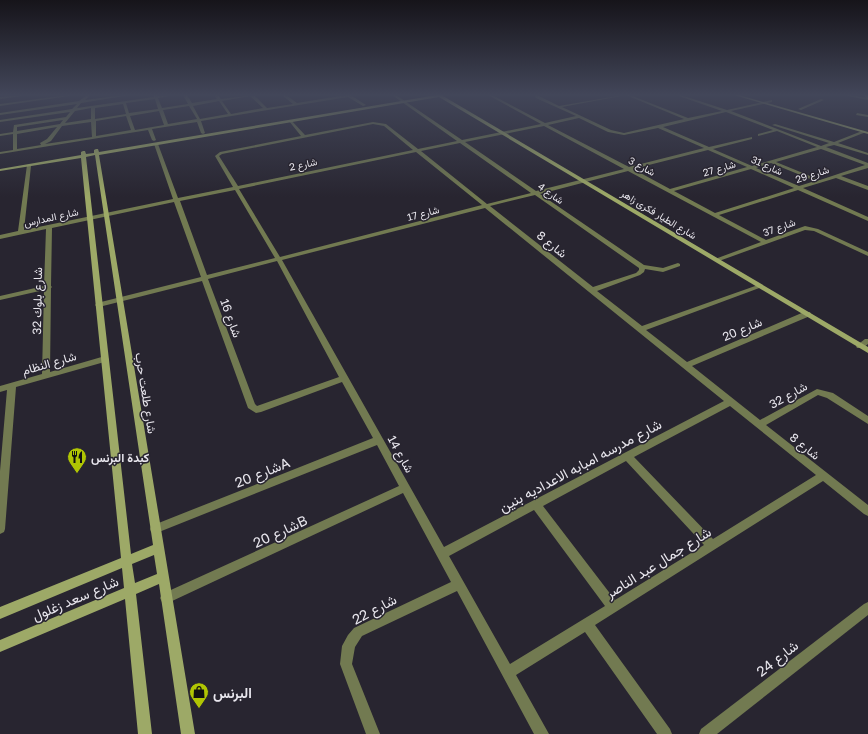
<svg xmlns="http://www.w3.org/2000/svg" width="868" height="734" font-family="'Golos Text',Vazirmatn,sans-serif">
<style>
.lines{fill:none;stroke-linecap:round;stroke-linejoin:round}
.street{fill:#727a51;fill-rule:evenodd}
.secondary{fill:#9da967;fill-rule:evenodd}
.labels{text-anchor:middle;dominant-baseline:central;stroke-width:3;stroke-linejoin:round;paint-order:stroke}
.far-street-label{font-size:10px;fill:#e9e7ee;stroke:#282530}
.street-label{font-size:12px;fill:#e9e7ee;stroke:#282530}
.poi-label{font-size:12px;font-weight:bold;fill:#e9e7ee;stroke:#282530;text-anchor:start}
.near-street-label{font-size:14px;fill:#e9e7ee;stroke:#282530}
.near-poi-label{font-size:14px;font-weight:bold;fill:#e9e7ee;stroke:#282530;text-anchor:start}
</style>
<rect width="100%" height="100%" fill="#282530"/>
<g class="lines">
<g class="street">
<polygon points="20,95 29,95 0,99 0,97"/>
<polygon points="68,95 76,95 0,106 0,104"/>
<path d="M87,95H91L85,100L123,95H130L81,103L77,108L154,97L153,95H157V96L174,95L158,98L162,108L188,104L183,95H187L192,103L217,99L214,95H218L221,99L254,95L267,108L293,104L282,95H286L297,103L346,95H354L352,96L366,105L363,106L348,97L201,121L205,133L203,134L201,133L197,122L152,129L156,140L154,141L152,140L148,130L0,154V152L13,150V134L0,136V134L13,132L14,125L66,117L70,112L0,122V120L72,109L77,104L0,115V113L79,101ZM250,96L263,108L231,114L222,101ZM155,99L158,109L129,113L126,103ZM219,101L228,114L200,119L193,106ZM123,104L126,114L95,119V108ZM189,106L197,119L168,124L163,110ZM91,108V119L65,123L75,111ZM159,111L164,125L135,130L130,116ZM126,116L131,130L96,136V121ZM63,120L60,124L17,131V127ZM91,122L92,137L45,144L51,141L62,126ZM57,127L47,139L40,143L41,145L17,149V134Z"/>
<path d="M392,95H396L462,140L541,124L488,95H492L545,123L576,116L536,98L534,95H538L539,96L559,106L623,95L621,96L562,107L611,130L624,133L684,119L626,95H630L688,118L722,111L676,95H681L727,110L772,100V102L731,111L821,146L829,143L772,125L775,124L834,142L862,131L866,132L838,143L868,153V155L834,145L826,147L868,163V168L841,176L868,186V190L836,178L803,188L868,217V221L798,190L719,215L766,240L805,226L818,229L868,252V256L814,231L805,230L719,261H715V259L761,242L628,171L540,194L644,265L663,268L678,263L680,264V266L663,272L645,269L644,272L640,275L597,291L642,326L758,285H762V287L646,330L687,362L804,312H810L811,314L810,316L692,366L760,420L817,389L833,393L868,416V424L827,398L818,395L766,425L868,505V516L864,514L823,481L595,625L670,729L672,734H657L585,632L516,675L549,734H534L457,591L362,636L355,647L352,664L380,734H366L340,664L342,646L348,635L354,628L451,582L403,493L170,602L166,604L162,602L160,598L162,594L399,486L377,445L159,532L155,534L151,532L150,529L151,526L373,438L342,382L261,412L256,413L248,408L202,281L99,307H97L95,305L97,303L201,277L174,202L52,228L51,286L52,287L51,288L50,372L105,356L109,359L108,361L16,387L5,529L4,532L0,534V471L7,390L0,392V386L42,374L44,290L0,300V296L44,286L46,229L0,239V235L18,231L27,165L31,166L24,230L173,199L154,144L156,143L158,144L178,198L233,187L215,156L220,152L301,136L289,121L291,120L305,135L373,122L386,124L418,149L457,141ZM726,112L773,130L758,134V136L777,131L817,147L752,166L713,149L752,139V137L709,147L663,127ZM579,118L608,132L624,135L658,128L704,148L629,167L548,125ZM373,124L384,126L413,150L238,186L219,156L222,154ZM544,126L624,169L536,191L465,142ZM460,143L531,193L487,204L421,151ZM821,149L865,165L820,180L776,162ZM708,150L747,167L670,189L633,169ZM416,152L482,205L280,257L239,189ZM771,163L815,181L799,186L756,168ZM751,169L794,188L715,213L674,191ZM235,190L275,258L207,275L180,201ZM535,195L639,268V270L636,273L593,287L490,206ZM485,208L724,401L444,547L282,260ZM277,261L339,377L257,406L255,404L208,279ZM730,406L816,475L713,539L634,457ZM626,461L704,545L615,600L543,506ZM534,510L605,606L510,664L449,556Z"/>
<polygon points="843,95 850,95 868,98 868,100"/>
<polygon points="821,99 824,100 801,110 798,109"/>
<polygon points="857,113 868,115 868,117 856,115"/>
<polygon points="865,339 868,339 868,344 863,348 857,348 856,346"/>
<polygon points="868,602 868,615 717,734 699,734 701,729 864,604"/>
</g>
<g class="secondary">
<path d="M437,95H445L443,96L868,347V353L439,97L99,155L195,734H181L159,584L136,594L152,734H138L125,599L0,652V640L124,588L122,568L0,619V607L121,558L81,158L0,171V169L81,155V152L83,151H85L86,154L94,153V150L96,149H98L99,152ZM95,155L153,545L131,554L86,157ZM154,555L157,574L135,583L132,564Z"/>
<polygon points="734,95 739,95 868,132 868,134"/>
<polygon points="864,95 868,95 868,99 867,99"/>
</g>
</g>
<linearGradient id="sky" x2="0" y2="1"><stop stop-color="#16141a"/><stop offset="0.48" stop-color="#424659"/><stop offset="1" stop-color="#424659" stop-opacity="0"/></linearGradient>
<rect width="868" height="197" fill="url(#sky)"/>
<defs>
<symbol id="restaurant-pin" viewBox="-11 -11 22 30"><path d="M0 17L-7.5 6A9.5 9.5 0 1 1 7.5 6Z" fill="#b0c503" stroke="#282530"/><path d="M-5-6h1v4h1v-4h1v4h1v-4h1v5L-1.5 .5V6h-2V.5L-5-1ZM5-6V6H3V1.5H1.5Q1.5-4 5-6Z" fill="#111"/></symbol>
<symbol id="shop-pin" viewBox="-11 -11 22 30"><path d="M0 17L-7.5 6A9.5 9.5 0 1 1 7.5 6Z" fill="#b0c503" stroke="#282530"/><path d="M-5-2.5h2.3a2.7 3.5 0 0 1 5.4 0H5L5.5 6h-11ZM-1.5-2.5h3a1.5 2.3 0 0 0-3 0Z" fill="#111"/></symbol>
</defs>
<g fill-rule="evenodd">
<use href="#restaurant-pin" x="66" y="446" width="22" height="30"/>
<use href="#shop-pin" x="188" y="681" width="22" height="30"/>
</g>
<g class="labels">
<g class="far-street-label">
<text transform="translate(303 164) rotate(-12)">شارع 2</text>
<text transform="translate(767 165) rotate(24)">شارع 31</text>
<text transform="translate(642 166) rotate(28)">شارع 3</text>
<text transform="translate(719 168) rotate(-16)">شارع 27</text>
<text transform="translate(812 174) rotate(-18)">شارع 29</text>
<text transform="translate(551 193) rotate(35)">شارع 4</text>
<text transform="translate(423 213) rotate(-15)">شارع 17</text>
<text transform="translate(659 214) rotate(31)">شارع الطيار فكرى زاهر</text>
<text transform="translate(51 217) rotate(-12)">شارع المدارس</text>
<text transform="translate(779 227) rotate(-20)">شارع 37</text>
</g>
<g class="street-label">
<text transform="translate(552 244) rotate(39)">شارع 8</text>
<text transform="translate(37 301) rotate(-89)">شارع بلوك 32</text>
<text transform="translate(231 318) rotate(70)">شارع 16</text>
<text transform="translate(742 329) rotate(-23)">شارع 20</text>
<text transform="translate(49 363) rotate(-16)">شارع النظام</text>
<text transform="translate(146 393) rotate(81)">شارع طلعت حرب</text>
<text transform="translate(788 395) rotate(-29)">شارع 32</text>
<text transform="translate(805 446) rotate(39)">شارع 8</text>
<text transform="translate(401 454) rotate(61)">شارع 14</text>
</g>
<g class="poi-label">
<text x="91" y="457">كبدة البرنس</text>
</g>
<g class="near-street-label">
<text transform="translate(580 465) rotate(-28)">شارع مدرسه امبابه الاعداديه بنين</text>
<text transform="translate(262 472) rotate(-22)">شارع 20A</text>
<text transform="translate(280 531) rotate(-25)">شارع 20B</text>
<text transform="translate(658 562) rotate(-32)">شارع جمال عبد الناصر</text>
<text transform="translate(75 598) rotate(-23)">شارع سعد زغلول</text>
<text transform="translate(374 609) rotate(-28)">شارع 22</text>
<text transform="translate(777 658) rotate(-38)">شارع 24</text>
</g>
<g class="near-poi-label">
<text x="213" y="692">البرنس</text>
</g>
</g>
</svg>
